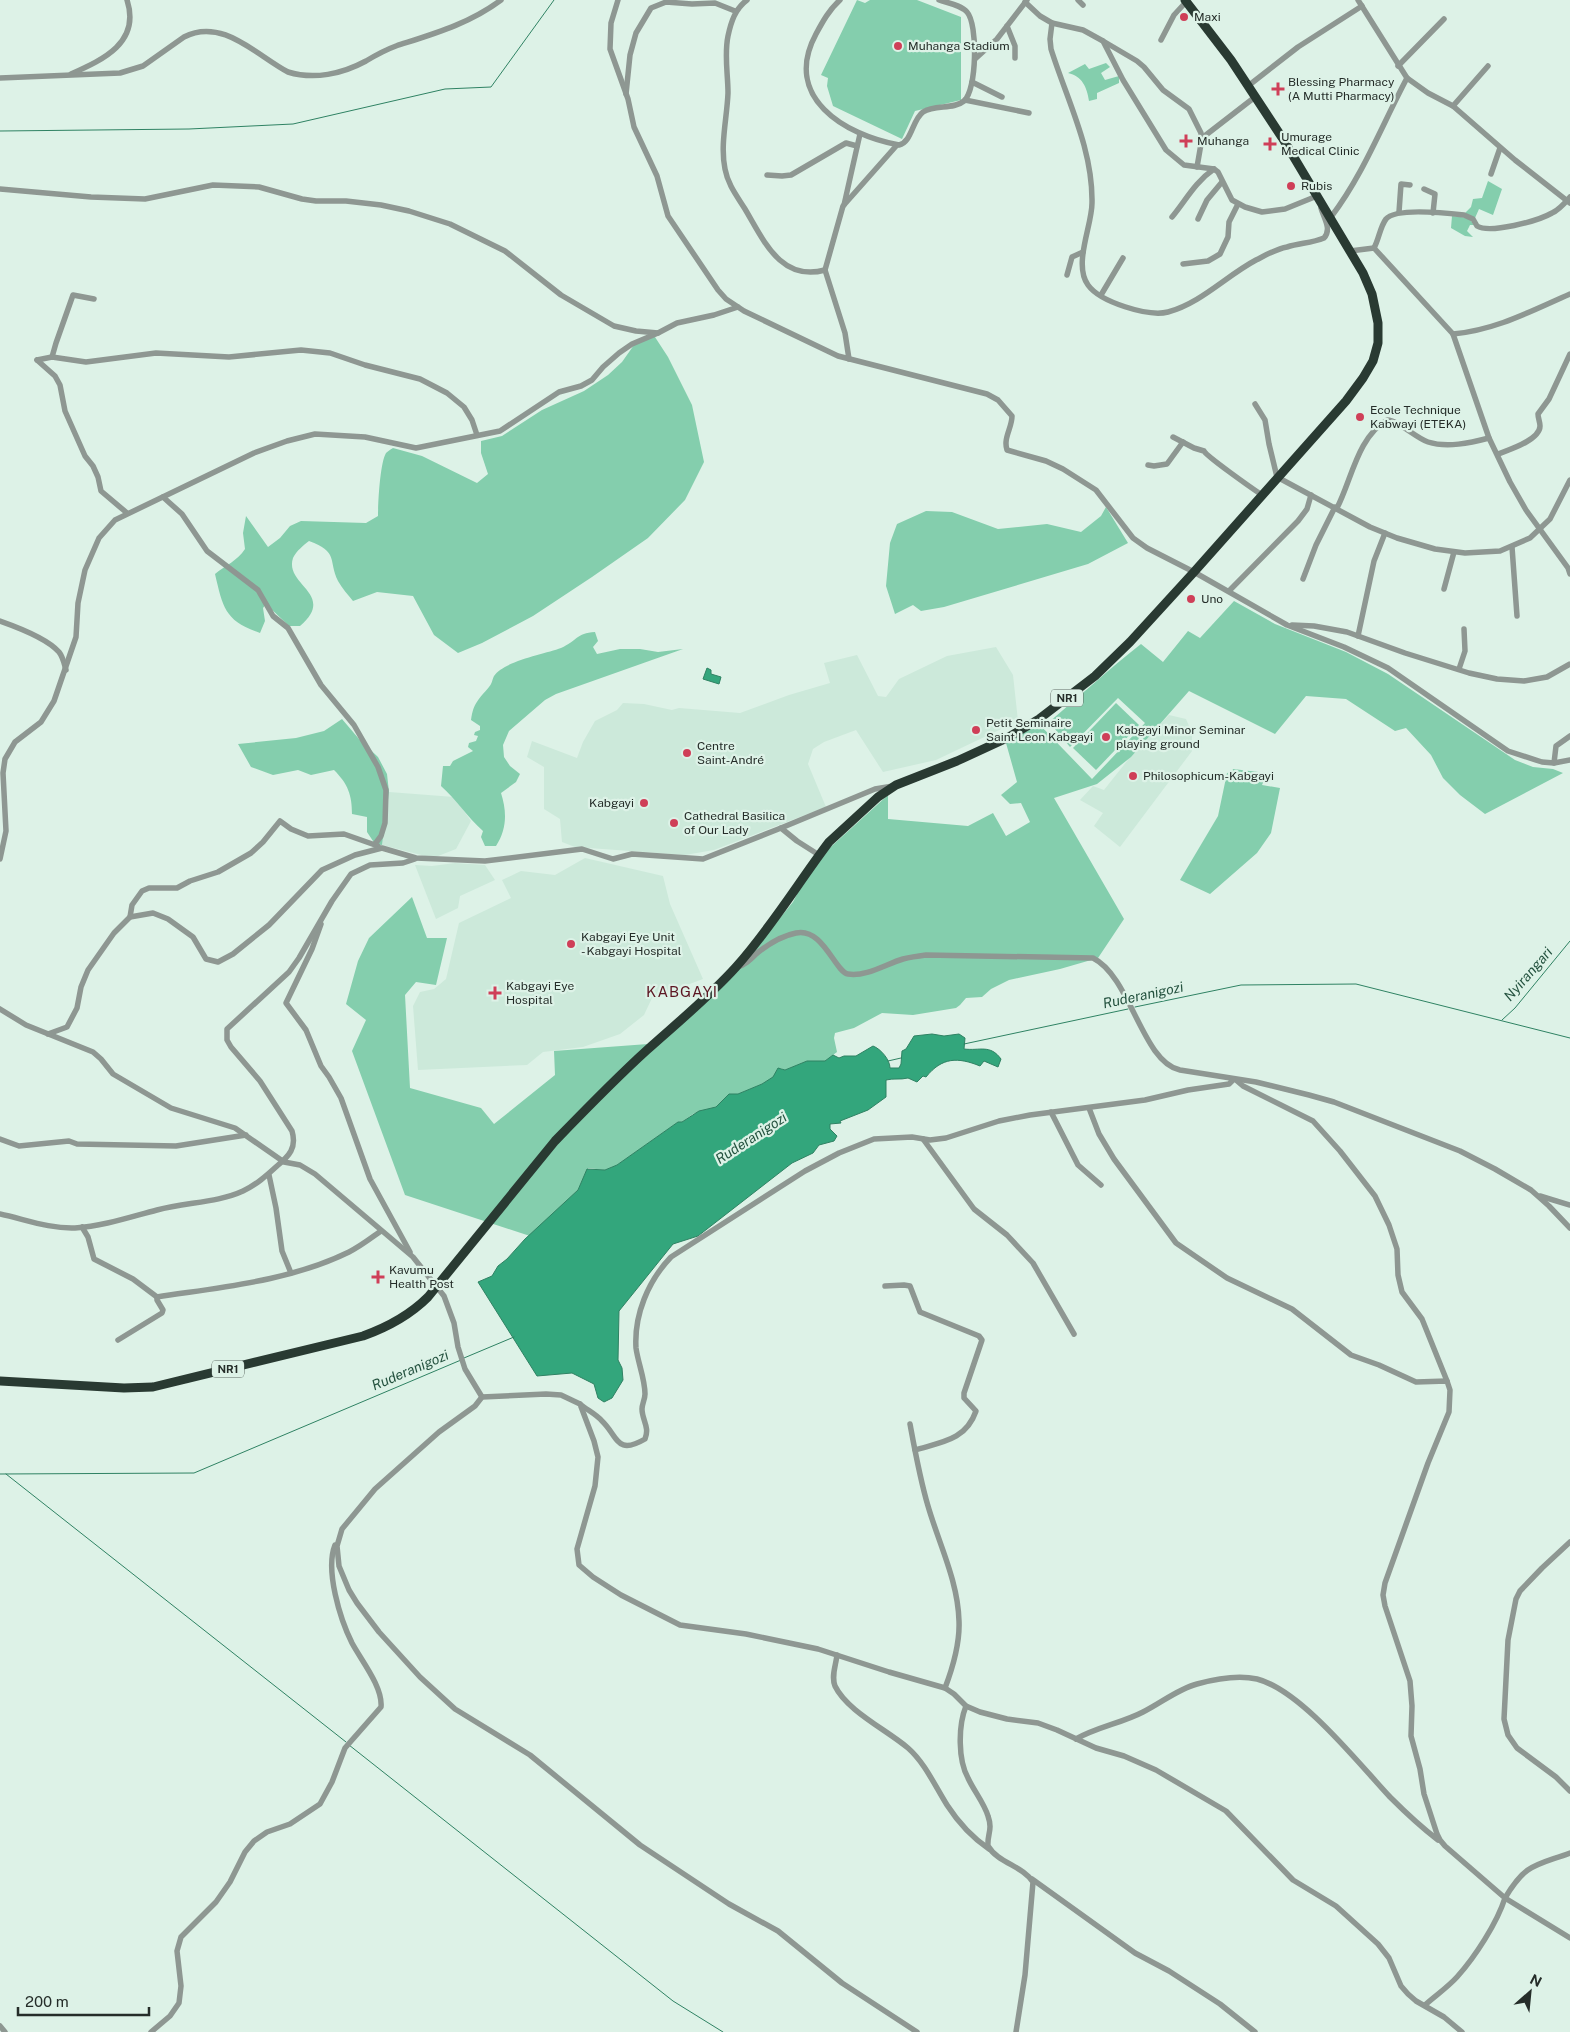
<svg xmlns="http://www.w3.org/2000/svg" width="1570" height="2032" font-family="'Public Sans',sans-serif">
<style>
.built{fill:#cce9da}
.green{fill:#84cead}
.water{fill:#33a67c;stroke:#2f8263}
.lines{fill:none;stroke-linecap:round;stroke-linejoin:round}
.stream{stroke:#2f8263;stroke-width:1}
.minor{stroke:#8e9792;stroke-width:5.5}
.highway{stroke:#293a32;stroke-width:9}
.poi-dot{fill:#cf3f58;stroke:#ddf2e7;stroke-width:2}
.labels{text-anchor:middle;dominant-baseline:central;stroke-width:4.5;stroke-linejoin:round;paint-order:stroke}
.shield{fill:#ddf2e7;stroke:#5c6862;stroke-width:1}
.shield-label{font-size:11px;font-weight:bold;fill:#252d29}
.poi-label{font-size:12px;fill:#252d29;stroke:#ddf2e7;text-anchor:start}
.water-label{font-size:14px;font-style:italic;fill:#24523f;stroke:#ddf2e7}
.quarter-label{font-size:15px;letter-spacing:1px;fill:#5c1723;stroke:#ddf2e7}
</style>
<rect width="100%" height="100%" fill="#ddf2e7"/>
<g class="built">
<polygon points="996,647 1013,675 1018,721 936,760 883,772 856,730 824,742 813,749 808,764 826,807 714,850 685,855 575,847 562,842 560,819 544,809 544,767 527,757 532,741 577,758 583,742 595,721 617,710 623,703 644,704 672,710 679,708 740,713 789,695 830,683 824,663 857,655 878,696 886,697 899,679 947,656"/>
<polygon points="1169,715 1186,719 1192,733 1192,751 1120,847 1094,826 1103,813 1080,800 1093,786 1104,790 1139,746"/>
<polygon points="389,792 454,797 471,821 456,849 433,858 382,845"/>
<polygon points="585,858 663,876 670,904 703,979 652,998 644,1015 620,1034 583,1047 543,1052 527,1065 418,1070 413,1006 420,992 434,989 446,979 459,923 511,898 502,880 521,871 555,875"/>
<polygon points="455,863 485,865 495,880 460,896 458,908 436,919 415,865 432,866"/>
</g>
<g class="green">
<polygon points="857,0 865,3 870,0 917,0 961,17 961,100 915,111 902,139 833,106 827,86 828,78 821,75"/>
<path d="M1106,63L1110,67L1101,73L1105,80L1119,76V83L1097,93V99L1089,101C1087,87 1082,76 1068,73L1085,64L1089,69Z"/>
<polygon points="1488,181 1502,189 1493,215 1479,209 1475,218 1465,213 1471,207 1473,199 1482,198"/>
<polygon points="1452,216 1469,218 1474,225 1470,225 1467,231 1473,237 1465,236 1451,228"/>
<path d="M653,334L668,357L692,405L704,462L685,500L648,538L592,577L533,616L482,643L458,653L434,635L413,596L377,592L353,601C348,595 342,588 338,581C328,560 339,552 309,541C304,545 296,551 293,558C284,585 337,594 300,626H289L266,604L263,608L265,621L260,633C225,621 223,608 215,574C226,565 237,561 245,549L243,533L246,516L268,547L280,538L290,526L301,521L366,523L378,516C378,503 380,463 386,453C388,451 390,450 393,448L422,456L477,483L488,474L481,453V441L502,436L542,410L584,391L608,375L622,362L634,345Z"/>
<polygon points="1106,507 1128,543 1088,564 944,607 921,611 913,605 895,614 886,586 890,543 897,524 926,511 952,512 998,529 1047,524 1081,532 1101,516"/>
<path d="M1234,601L1275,624L1346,652L1388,674L1515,760L1533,767L1553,769L1563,773L1485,814L1460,795L1443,778L1431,755L1406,728L1395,731L1346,699L1306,696L1275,734L1189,691L1131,757L1097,784L1054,798L1124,919L1098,958L1060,969L1009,980L991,989L982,997L966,998L960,1005L956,1008L913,1015L882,1013L854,1028L835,1033L834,1038L837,1052L825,1061H807L785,1070L780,1068L774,1077L762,1084L738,1094H729L716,1107L693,1114L682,1122H678L617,1165L605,1170L588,1168L578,1190L530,1236L405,1195L352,1051L366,1020L346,1004L358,961L369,938L412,897L427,938H447L436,985L416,982L405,995L410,1088L481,1108L494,1124L555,1075L554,1051L648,1044L736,972L793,902L813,863L888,795V819L968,826L993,813L1006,836L1030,822L1021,803L1010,804L1001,795L1017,782L1006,743L1039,724L1092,779L1145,723L1118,698L1070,747L1049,722C1080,696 1109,669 1141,644L1163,662L1188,631L1200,638Z"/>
<path d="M595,632L598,641L593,647L597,654L620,649H640L658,652L683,649L556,694L545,700L509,731L503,745L504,757L510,766L520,774L516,782L501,793C507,812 507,829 496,846H485L481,837L483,831C467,817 457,800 441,786L443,766H450L453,761L473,751L468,747L469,743L476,741L478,736L474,735L475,732L480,730V726L471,720C473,703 479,699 489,687C492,684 492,680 494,676C504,661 545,654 561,648C577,641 576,633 595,632Z"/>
<polygon points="1116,703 1139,725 1096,770 1073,748"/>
<path d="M342,719L359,739L378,757L387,774L389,792L382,845L375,844L367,832V817L352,814C352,795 348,784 334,770L311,775L298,770L273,775L251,767L238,744L296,738L324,731Z"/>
<polygon points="1233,769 1267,773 1262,785 1280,788 1271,833 1257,853 1210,894 1180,880 1218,816 1227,773 1232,772"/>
</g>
<g class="water">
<polygon points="707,668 711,670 711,674 721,677 719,684 703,679"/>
<path d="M932,1034L944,1036L959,1034L965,1038L964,1049C980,1051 990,1044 1001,1059L998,1067L984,1061L980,1066C958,1057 942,1057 926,1077L923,1076L917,1082L908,1078C900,1080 894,1078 886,1080V1097L868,1110L840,1121L841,1123L830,1124V1129L837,1136L834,1141L819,1145L813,1153L792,1163L698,1236L673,1244L619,1311L618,1360L622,1368L623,1380L612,1398L604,1402L598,1398L594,1384L572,1373L537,1376L478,1282L492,1276L498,1266L507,1259L525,1239L578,1190L587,1169L605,1170L617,1165L678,1122H682L699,1111L716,1107L729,1094H738L762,1084L773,1077L778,1068L785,1070L807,1061H825L833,1055L839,1058L844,1056H856L873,1046C881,1049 890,1060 890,1068H899L901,1064L902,1051L906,1049L914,1036Z"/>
</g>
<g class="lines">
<g class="stream">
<polyline points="0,131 189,129 293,124 445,89 491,87 554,0"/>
<polyline points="1135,1007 1241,985 1356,984 1570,1038"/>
<polyline points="1502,1020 1515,1008 1570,941"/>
<polyline points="964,1044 1128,1009"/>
<polyline points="888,1061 901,1058"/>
<polyline points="464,1358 514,1337"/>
<polyline points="0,1474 194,1473 461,1360"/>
<polyline points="6,1474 346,1742"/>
<polyline points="349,1745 673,2001 723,2032"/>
</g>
<g class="minor">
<path d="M618,0L611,23L610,49L628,99L634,127L657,176L668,216L718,290L726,299L744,311L838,356L987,394L998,400L1012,416C1012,428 1003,438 1007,450L1046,461L1063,469L1096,490L1133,538L1147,548L1194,572L1287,625L1344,647L1388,668L1508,751L1542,762L1554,763L1570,760"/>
<path d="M747,0C735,9 731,22 728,36C724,55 728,74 728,93C727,118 720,145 725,169C728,185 737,196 745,209C764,241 781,282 825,270"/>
<path d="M840,0C829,10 823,21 816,34C782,97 844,135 899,145C912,142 912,120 923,112C935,104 953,110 964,101C977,90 978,24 967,12C961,5 948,3 939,0"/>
<polyline points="1078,0 1083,5"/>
<polyline points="1358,0 1407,78 1428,93 1453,106 1515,160 1570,203"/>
<polyline points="1025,2 1040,16 1052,23 1083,30 1103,41 1123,80 1166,150 1184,165 1214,169 1218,172 1232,200 1245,207 1262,212 1285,209 1317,196"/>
<path d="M1052,23L1050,39L1051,49C1067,100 1093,149 1092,203C1092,226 1073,264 1088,285C1100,302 1148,317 1168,312C1201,303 1226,276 1256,260C1266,255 1276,249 1287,247C1300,243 1312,243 1324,238C1332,229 1324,219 1321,208"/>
<polyline points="1007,26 1015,46 1015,58"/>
<polyline points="1161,40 1174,15 1186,2"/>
<polyline points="1103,41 1137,61 1144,67 1163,90 1189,109 1201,133 1201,144 1197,167"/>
<polyline points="975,59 997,39 1027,0"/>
<polyline points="1398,66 1444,19"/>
<path d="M71,74C102,60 141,43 127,0"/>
<path d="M0,78L120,73L143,66L184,37C222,17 256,55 288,72C314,80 342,74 366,61C376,55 385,50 396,46C433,34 469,24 501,0"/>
<polyline points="972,82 1002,97"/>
<polyline points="1248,86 1298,47 1362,6"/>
<polyline points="626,94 630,55 636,33 651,8 666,2 692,4 715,3 735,11"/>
<polyline points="965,100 1029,113"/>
<polyline points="1453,106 1488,66"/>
<polyline points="1202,138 1255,97"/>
<polyline points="1491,174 1500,148"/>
<polyline points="767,175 782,176 791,175 846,143 857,146"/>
<polyline points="0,189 91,197 145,199 213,185 259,187 302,199 316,201 346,201 381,205 409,211 450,224 505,251 561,295 614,326 636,331 658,333 677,323 714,315 738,307"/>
<polyline points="1424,189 1435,194 1433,213"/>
<polyline points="844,205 860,134"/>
<polyline points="1399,212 1401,184 1410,185"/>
<path d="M1172,217C1186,200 1195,182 1214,169"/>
<path d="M1331,217C1363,175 1382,125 1407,78"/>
<polyline points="1198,219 1207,200 1222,182"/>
<path d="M1374,248C1379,239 1380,227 1386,219C1396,207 1447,213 1464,215L1473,219L1477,226C1490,234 1538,221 1552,213C1559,210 1565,203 1570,197"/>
<polyline points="1350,251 1374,248 1453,334 1489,438 1510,482 1526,510 1568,568 1570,574"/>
<polyline points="1183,264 1208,261 1220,254 1228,237 1229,222 1238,204"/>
<polyline points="1067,275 1072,257 1083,252"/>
<polyline points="1101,295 1123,258"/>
<path d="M1453,334C1496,330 1531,311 1570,294"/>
<polyline points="52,357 56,343 73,295 94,299"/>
<polyline points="849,359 845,333 825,270 843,206 897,145"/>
<polyline points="37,360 52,357 86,362 156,353 229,357 301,350 330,353 365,365 420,379 447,393 464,407 472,420 477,435"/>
<polyline points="37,360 55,376 60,385 65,411 85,456 93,466 98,477 101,491 127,513"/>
<polyline points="1255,404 1265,420 1269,444 1277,477 1370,527 1397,538 1435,549 1465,553 1500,551 1530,538 1550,519 1570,480"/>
<path d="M1173,437L1194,448L1204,451C1206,456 1253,489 1262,495"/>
<path d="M1498,454C1509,450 1540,440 1540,426C1540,422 1538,418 1538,414L1549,399L1570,354"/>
<polyline points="1148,465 1154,466 1167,464 1183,442"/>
<polyline points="163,497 182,514 207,551 258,590 273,616 288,628 321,685 354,725 378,767 386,790 385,823 381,836 375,844"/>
<path d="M1337,508C1352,479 1357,438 1387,420C1396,419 1416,438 1428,442C1447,448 1470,443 1489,438"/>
<polyline points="1512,547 1517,616"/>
<polyline points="1303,579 1316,545 1335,507"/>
<polyline points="1444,589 1454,552"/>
<polyline points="1229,591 1298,521 1307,509 1311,495"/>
<path d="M0,621C17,627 47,638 59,652C63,657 64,663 66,670"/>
<polyline points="1292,625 1314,626 1347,632 1405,653 1469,673 1497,679 1524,681 1547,677 1570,664"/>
<polyline points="1358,636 1374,561 1385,533"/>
<polyline points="1459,669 1465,651 1464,629"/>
<polyline points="1554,763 1556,746 1570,736"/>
<polyline points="781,828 875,789 893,786"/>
<polyline points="0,859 6,831 3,773 5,759 15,742 41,722 54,701 76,637 78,603 85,570 99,538 115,520 254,453 287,441 315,434 365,437 416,448 500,431 559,392 581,386 592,380 603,367 619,353 632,344 658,333"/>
<polyline points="130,917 132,905 142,891 149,888 177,888 190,881 218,872 251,853 263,842 280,821 291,829 308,836 344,834 378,846"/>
<polyline points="321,924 312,949 286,1003 306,1030 321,1066 329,1077 341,1098 370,1179 410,1252"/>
<path d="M737,967C745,965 750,960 756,954C767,945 781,936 796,933C823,927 835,972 848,974C866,977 886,964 903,959C911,957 918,956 926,955L1093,958C1131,977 1142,1062 1180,1070L1256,1082L1309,1095L1334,1102L1460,1151L1495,1169L1531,1190L1549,1206L1570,1228"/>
<polyline points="0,1009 26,1025 93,1052 101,1059 113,1074 171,1108 235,1128 284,1162 300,1165 315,1174 413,1257 444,1296 454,1323 458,1347 465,1369 482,1397"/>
<polyline points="48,1034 67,1027 77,1008 81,987 88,970 114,933 130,917 153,913 168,919 193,937 206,959 218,962 233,954 269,925 322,870 355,855 382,848 416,858 485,861 582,849 613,859 632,854 703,859 781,828 797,841 819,855"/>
<polyline points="1236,1080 1243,1086 1313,1121 1340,1151 1375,1196 1389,1225 1397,1249 1398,1275 1402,1292 1422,1319 1447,1381"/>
<path d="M1089,1108L1099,1134L1114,1159L1176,1243L1227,1278L1292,1309L1351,1355L1379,1365L1416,1382L1447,1381L1450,1390L1449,1412L1428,1463L1385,1583L1383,1595L1385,1606L1410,1681L1412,1706L1411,1736L1420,1769L1424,1794L1437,1834L1440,1840L1445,1846L1505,1898C1497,1923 1475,1957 1457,1977C1448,1987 1435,1996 1425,2005"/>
<polyline points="1051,1112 1078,1165 1101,1185"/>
<polyline points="0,1139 19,1146 69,1141 77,1144 176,1146 246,1135"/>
<polyline points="923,1139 974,1209 1007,1235 1033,1263 1074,1334"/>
<polyline points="269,1175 276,1208 282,1251 291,1273"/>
<polyline points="1540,1196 1570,1205"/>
<path d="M0,1214C24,1219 50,1229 75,1228C104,1226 130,1217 157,1210C186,1202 217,1203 243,1191C256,1185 266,1176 277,1166C289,1156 297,1148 292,1131L260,1081L231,1047L227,1040V1029L289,972L299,958L332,901L351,874L370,865L403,863L415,859"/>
<path d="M82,1227L88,1237L94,1259L133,1279L157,1297C222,1287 290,1281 349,1252C361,1246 371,1238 381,1231"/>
<path d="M885,1286L904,1285L910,1286L920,1312L979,1336L982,1340L964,1393V1398L976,1411C966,1440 942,1442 915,1450"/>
<polyline points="118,1340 162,1313 163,1310 157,1300 157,1297"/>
<path d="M580,1404C587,1410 596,1414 602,1421C618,1436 616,1456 645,1439C650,1427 642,1420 642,1409C642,1404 645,1399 645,1394C645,1379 638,1363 636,1348C634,1315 648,1281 671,1257L805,1171L839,1153L874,1139L912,1137L930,1140L946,1138L999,1121L1030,1115L1145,1100L1188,1090L1229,1084L1233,1080"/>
<path d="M910,1424C915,1451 920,1479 928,1506C939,1544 958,1581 959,1621C960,1644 953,1667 945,1688"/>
<polyline points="1570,1542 1542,1568 1520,1591 1516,1599 1508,1640 1504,1719 1508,1735 1517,1748 1556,1777 1570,1791"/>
<path d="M837,1655C836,1665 831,1676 835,1686C847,1711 887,1730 908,1748C925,1763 935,1786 947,1805C958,1822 973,1838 989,1849"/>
<path d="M966,1706C958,1726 958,1760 968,1778C974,1791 984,1803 988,1816C993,1830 987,1834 988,1846C998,1863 1023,1866 1033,1882L1025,1975L1016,2032"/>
<path d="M1076,1739C1097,1727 1122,1723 1143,1712C1161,1703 1178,1689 1197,1684C1215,1679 1239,1675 1257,1679C1301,1690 1359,1764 1390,1797C1405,1812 1421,1827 1438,1840"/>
<path d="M1570,1853C1535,1866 1526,1863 1505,1898L1570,1938"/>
<polyline points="1032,1879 1135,1953 1169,1971 1220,2004 1255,2032"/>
<polyline points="0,2026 5,2032"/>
<path d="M151,2032L170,2016L179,2003L181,1986L177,1951L181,1937L216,1902L230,1882L245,1852L254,1841L267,1832L290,1824L320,1804L332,1782L345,1748L381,1707C383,1687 361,1660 352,1643C340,1619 325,1570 335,1545"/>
<polyline points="917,2032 842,1983 778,1931 729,1904 640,1845 530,1755 455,1709 420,1677 379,1632 357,1603 349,1590 339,1566 337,1546 342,1529 375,1489 439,1432 475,1406 482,1397 546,1394 561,1395 580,1404 594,1441 598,1457 595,1486 577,1549 579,1565 593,1577 621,1595 680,1625 746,1634 818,1649 889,1672 945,1688 954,1694 966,1706 980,1712 1007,1719 1038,1723 1057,1730 1096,1748 1124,1756 1156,1770 1226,1811 1293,1880 1336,1906 1378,1944 1389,1958 1401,1986 1408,1994 1416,2001 1444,2017 1462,2032"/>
</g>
<path class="highway" d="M0,1381L124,1388L153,1387L363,1336C388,1327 409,1316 428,1297L555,1141C585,1110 615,1079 647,1050C677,1023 709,997 736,967C771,928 798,883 829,842L878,797L896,785L957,761L1007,738L1039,719L1095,676L1130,642L1194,572L1346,401L1363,378L1373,361L1378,343V323L1372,294L1363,273L1283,139L1231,60L1185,0"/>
</g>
<g class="poi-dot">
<circle cx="1184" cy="17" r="5"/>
<circle cx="898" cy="46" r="5"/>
<path d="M1275.5 81.5h5v5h5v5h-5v5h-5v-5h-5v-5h5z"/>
<path d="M1183.5 133.5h5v5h5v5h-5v5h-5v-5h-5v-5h5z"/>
<path d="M1267.5 136.5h5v5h5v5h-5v5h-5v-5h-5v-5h5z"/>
<circle cx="1291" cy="186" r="5"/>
<circle cx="1360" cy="417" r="5"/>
<circle cx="1191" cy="599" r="5"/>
<circle cx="976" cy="730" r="5"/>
<circle cx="1106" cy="737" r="5"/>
<circle cx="687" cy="753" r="5"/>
<circle cx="1133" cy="776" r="5"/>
<circle cx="644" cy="803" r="5"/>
<circle cx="674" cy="823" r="5"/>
<circle cx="571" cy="944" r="5"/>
<path d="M492.5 985.5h5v5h5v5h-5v5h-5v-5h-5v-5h5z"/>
<path d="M375.5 1269.5h5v5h5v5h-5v5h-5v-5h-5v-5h5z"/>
</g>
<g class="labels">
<g class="shield">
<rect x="1051" y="689.5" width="32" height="17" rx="4"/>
<rect x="212" y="1360.5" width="32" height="17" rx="4"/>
</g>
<g class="shield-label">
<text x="1067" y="698">NR1</text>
<text x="228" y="1369">NR1</text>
</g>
<g class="poi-label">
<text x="1194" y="17">Maxi</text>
<text x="908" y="46">Muhanga Stadium</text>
<text x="1288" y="82">Blessing Pharmacy<tspan x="1288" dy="14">(A Mutti Pharmacy)</tspan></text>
<text x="1281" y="137">Umurage<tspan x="1281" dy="14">Medical Clinic</tspan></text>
<text x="1197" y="141">Muhanga</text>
<text x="1301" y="186">Rubis</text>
<text x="1370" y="410">Ecole Technique<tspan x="1370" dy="14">Kabwayi (ETEKA)</tspan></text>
<text x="1201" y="599">Uno</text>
<text x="986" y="723">Petit Seminaire<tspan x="986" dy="14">Saint Leon Kabgayi</tspan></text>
<text x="1116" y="730">Kabgayi Minor Seminar<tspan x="1116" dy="14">playing ground</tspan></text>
<text x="697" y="746">Centre<tspan x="697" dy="14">Saint-André</tspan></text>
<text x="1143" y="776">Philosophicum-Kabgayi</text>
<text x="634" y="803" text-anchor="end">Kabgayi</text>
<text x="684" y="816">Cathedral Basilica<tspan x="684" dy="14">of Our Lady</tspan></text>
<text x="581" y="937">Kabgayi Eye Unit<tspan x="581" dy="14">- Kabgayi Hospital</tspan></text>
<text x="506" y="986">Kabgayi Eye<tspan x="506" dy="14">Hospital</tspan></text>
<text x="389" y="1270">Kavumu<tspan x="389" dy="14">Health Post</tspan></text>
</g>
<g class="water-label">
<text transform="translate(1528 974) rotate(-49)">Nyirangari</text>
<text transform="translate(1143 995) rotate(-12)">Ruderanigozi</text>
<text transform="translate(751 1138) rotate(-33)">Ruderanigozi</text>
<text transform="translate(410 1370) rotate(-23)">Ruderanigozi</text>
</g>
<g class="quarter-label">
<text x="682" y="991">KABGAYI</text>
</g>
</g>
<g transform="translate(1530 1992) rotate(27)" stroke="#ddf2e7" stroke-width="4" paint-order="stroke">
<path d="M0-4L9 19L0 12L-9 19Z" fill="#252d29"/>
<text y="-8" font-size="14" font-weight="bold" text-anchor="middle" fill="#252d29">N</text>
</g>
<path d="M18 2007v8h131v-8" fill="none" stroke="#252d29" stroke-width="2.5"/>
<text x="25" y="2007" font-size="15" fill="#252d29" stroke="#ddf2e7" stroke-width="4" paint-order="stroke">200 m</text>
</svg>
